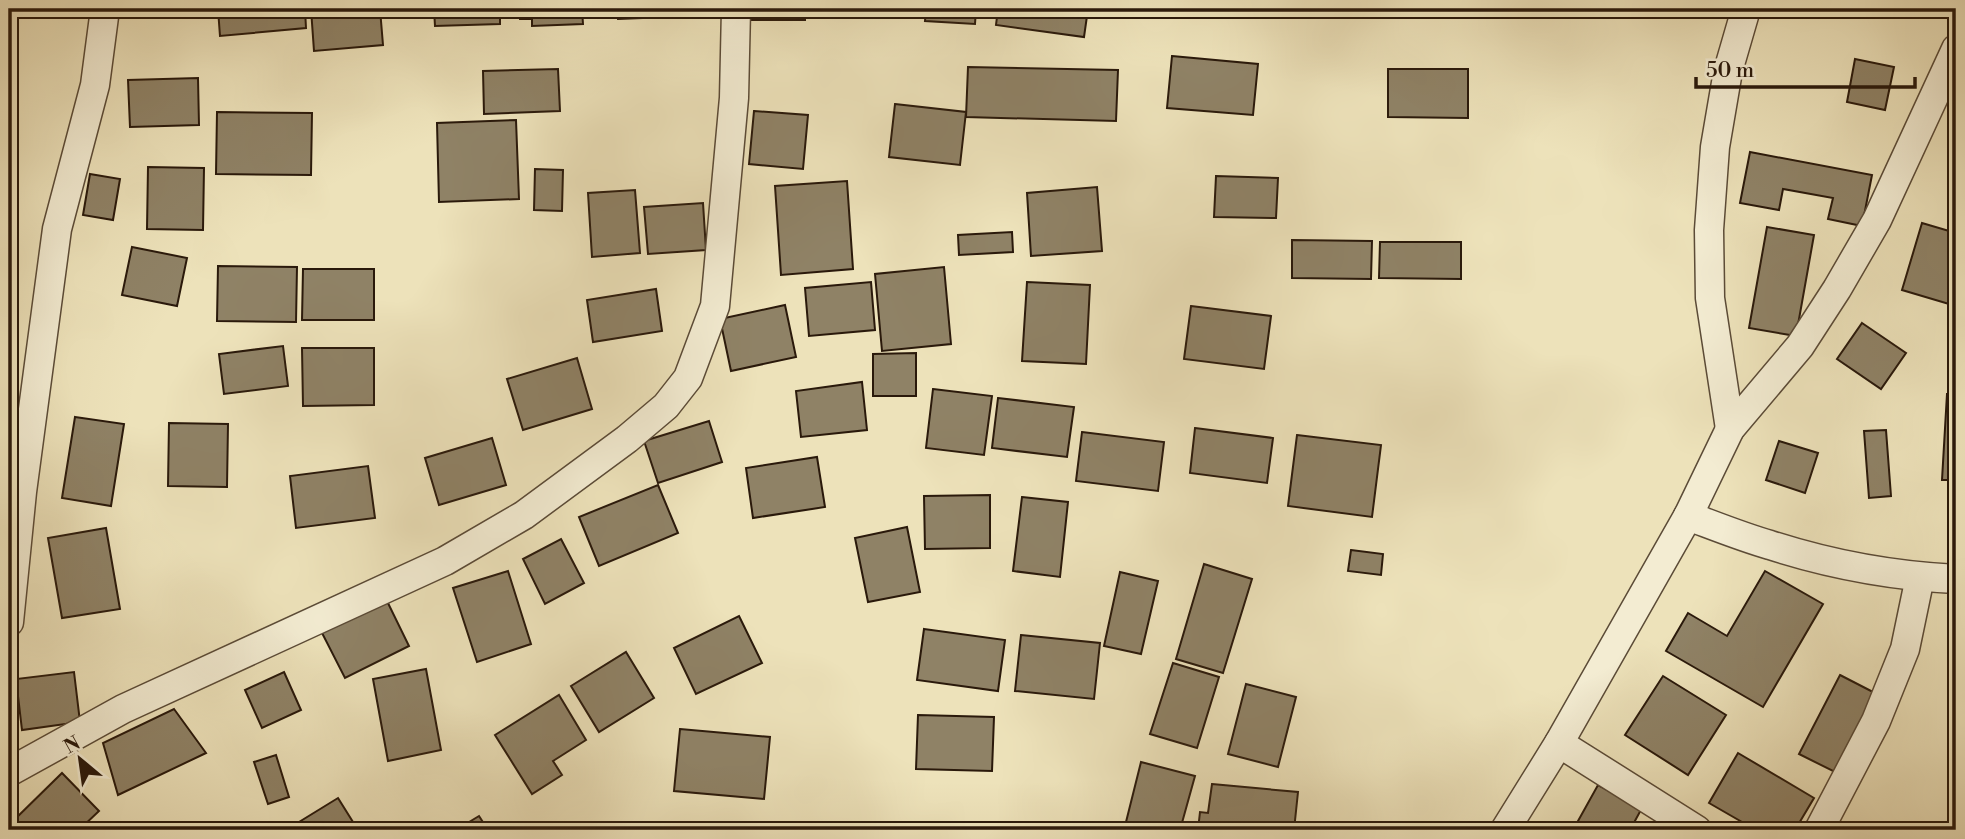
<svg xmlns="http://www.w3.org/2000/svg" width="1965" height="839" font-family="'Libre Bodoni',serif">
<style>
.building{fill:#8f8266;stroke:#2a190b;stroke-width:2}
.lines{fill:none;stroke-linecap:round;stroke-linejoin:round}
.minor-casing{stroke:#5b4b37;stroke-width:31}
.minor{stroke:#f3ecd2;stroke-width:28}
</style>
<rect width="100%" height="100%" fill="#ede2ba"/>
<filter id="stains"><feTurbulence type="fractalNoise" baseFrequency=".00286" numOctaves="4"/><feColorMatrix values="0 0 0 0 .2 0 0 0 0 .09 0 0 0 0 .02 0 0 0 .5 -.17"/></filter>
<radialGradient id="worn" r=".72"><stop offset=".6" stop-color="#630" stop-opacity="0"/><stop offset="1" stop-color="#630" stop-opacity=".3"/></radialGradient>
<g class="building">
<polygon points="218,9 305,9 306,28 220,36"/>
<polygon points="311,9 380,9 383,45 314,51"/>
<polygon points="434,9 500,9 500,24 435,26"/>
<polygon points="519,9 582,9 583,24 532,26 532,19 520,19"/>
<polygon points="617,9 642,9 642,18 618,19"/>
<polygon points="653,9 720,9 720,13 653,15"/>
<rect x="750" y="9" width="55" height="11"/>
<polygon points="860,9 911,9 911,12"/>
<polygon points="926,9 976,9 975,24 925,21"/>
<polygon points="998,9 1088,9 1084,37 996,25"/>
<polygon points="1172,56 1258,64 1253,115 1167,108"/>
<polygon points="1855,59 1894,67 1885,110 1847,102"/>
<polygon points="968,67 1118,70 1116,121 966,117"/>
<polygon points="558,69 560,111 484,114 483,71"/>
<polygon points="1388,69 1468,69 1468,118 1388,117"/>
<polygon points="198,78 199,125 130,127 128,80"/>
<polygon points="895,104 966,112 960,165 889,157"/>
<polygon points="754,111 808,115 803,169 749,164"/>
<polygon points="217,112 312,113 311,175 216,174"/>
<polygon points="516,120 519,199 439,202 437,123"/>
<polygon points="1750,152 1872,175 1862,226 1828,219 1833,198 1783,189 1779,210 1740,203"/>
<polygon points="148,167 204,168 203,230 147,229"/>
<polygon points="535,169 563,170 562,211 534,210"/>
<polygon points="90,174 120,179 113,220 83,215"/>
<polygon points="1216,176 1278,178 1276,218 1214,217"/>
<polygon points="847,181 853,269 781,275 775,186"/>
<polygon points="1097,187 1102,251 1031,256 1027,193"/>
<polygon points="635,190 640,253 592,257 588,193"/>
<polygon points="703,203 706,250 648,254 644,207"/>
<polygon points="1922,223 1956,233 1956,280 1949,304 1902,290"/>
<polygon points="1767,227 1814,235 1796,336 1749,328"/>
<polygon points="1012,232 1013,252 959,255 958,235"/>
<polygon points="1292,240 1372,241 1371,279 1292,278"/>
<polygon points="1380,242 1461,242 1461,279 1379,278"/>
<polygon points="132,247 187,258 177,306 122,295"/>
<polygon points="218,266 297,267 296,322 217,321"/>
<polygon points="944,267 951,344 882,351 875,274"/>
<polygon points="303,269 374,269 374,320 302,320"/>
<polygon points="871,282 875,330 809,336 805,288"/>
<polygon points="1027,282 1090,285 1086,364 1022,361"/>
<polygon points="656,289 662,331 593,342 587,300"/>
<polygon points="785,305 796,357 731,371 720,319"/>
<polygon points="1191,306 1271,316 1264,369 1184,359"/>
<polygon points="1862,323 1906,353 1881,389 1837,359"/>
<polygon points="283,346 288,386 224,394 219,354"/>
<polygon points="302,348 374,348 374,405 303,406"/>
<polygon points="916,353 916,396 873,396 873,354"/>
<polygon points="577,358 592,409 523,430 507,379"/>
<polygon points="862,382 867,430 801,437 796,391"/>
<polygon points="933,389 992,396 984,455 926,448"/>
<polygon points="1947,394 1956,394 1956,480 1942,480"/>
<polygon points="998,398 1074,407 1067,457 992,448"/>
<polygon points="75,417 124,424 111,506 62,498"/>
<polygon points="709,421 722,462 658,483 644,441"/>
<polygon points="169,423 228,424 227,487 168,486"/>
<polygon points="1195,428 1273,438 1267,483 1190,473"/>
<polygon points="1886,430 1891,496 1869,498 1864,431"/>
<polygon points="1082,432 1164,442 1158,491 1076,481"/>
<polygon points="1297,435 1381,445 1372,517 1288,506"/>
<polygon points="492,438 506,485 439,505 425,458"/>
<polygon points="1779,441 1818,453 1805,493 1766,480"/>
<polygon points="817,457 825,507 753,518 746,468"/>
<polygon points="368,466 375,518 296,528 290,476"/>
<polygon points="658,485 678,533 599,566 579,517"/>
<polygon points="990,495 990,548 925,549 924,496"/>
<polygon points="1022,497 1068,502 1060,577 1013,571"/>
<polygon points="907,527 920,592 868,602 855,538"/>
<polygon points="106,528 120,609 62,618 48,538"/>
<polygon points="561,539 584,583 545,604 523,559"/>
<polygon points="1351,550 1383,554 1381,575 1348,571"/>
<polygon points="1204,564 1252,579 1223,673 1176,659"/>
<polygon points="508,571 531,644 477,662 453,588"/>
<polygon points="1765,571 1823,604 1763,707 1666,651 1688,613 1727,636"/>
<polygon points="1120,572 1158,581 1141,654 1104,646"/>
<polygon points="386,599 409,646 345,678 321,631"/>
<polygon points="739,616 762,663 696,694 674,648"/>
<polygon points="924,629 1005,640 998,691 917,680"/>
<polygon points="1021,635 1100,643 1094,699 1015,691"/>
<polygon points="626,652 654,698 599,732 571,686"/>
<polygon points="1173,663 1219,677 1197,748 1150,734"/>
<polygon points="426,669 441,750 388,761 373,679"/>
<polygon points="74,672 80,722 22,730 16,679"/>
<polygon points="284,672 301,710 262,728 245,690"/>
<polygon points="1840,675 1875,693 1835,772 1799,754"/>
<polygon points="1663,676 1726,715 1688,775 1625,735"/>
<polygon points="1246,684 1296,697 1278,767 1228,754"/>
<polygon points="559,695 586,740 553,761 562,775 532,794 495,735"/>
<polygon points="174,709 206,753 118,795 103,743"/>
<polygon points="918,715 994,717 992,771 916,769"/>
<polygon points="680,729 770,737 764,799 674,791"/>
<polygon points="1738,753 1814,798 1795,830 1756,830 1709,803"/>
<polygon points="276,755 289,797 268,804 254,762"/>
<polygon points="1141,762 1195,776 1180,830 1124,830"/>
<polygon points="62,773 99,811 79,830 9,830 9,825"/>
<polygon points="1212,784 1298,792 1294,830 1198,830 1200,812 1208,813"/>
<polygon points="1598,785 1642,808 1630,830 1573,830"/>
<polygon points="338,798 358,830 304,830 299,822"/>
<polygon points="479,816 488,830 456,830"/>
</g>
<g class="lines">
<defs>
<g id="minor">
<polyline points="1730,429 1710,298 1709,230 1715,147 1728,71 1746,9"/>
<path d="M1688,516C1715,526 1742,537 1770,545C1829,564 1894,576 1956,579"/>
<polyline points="9,622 22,492 57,229 95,85 105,9"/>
<polyline points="1559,743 1697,830"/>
<polyline points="9,772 123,709 445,561 524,515 627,439 666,406 688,378 715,306 734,98 736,9"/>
<polyline points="1505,830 1559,743 1688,516 1730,429 1800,346 1837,289 1877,220 1956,49"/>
<polyline points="1819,830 1876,721 1905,649 1920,577"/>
</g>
</defs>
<use href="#minor" class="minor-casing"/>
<use href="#minor" class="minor"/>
</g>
<rect width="1965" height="839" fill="none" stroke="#ede2ba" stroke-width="35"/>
<rect x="10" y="10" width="1944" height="818" fill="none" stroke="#2a190b" stroke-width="3.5"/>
<rect x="18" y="18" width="1930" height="804" fill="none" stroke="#2a190b" stroke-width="2"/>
<g transform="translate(80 759) rotate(331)" stroke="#f3ecd2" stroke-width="5" paint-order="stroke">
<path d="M0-5L12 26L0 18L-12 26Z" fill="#2a190b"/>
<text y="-10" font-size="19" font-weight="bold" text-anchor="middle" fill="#2a190b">N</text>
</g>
<path d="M1696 77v10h219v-10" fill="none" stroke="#2a190b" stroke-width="3.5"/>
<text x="1706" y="77" font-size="21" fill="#2a190b" stroke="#f3ecd2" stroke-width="5" paint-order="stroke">50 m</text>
<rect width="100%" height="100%" filter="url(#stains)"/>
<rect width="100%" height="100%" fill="url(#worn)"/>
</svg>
